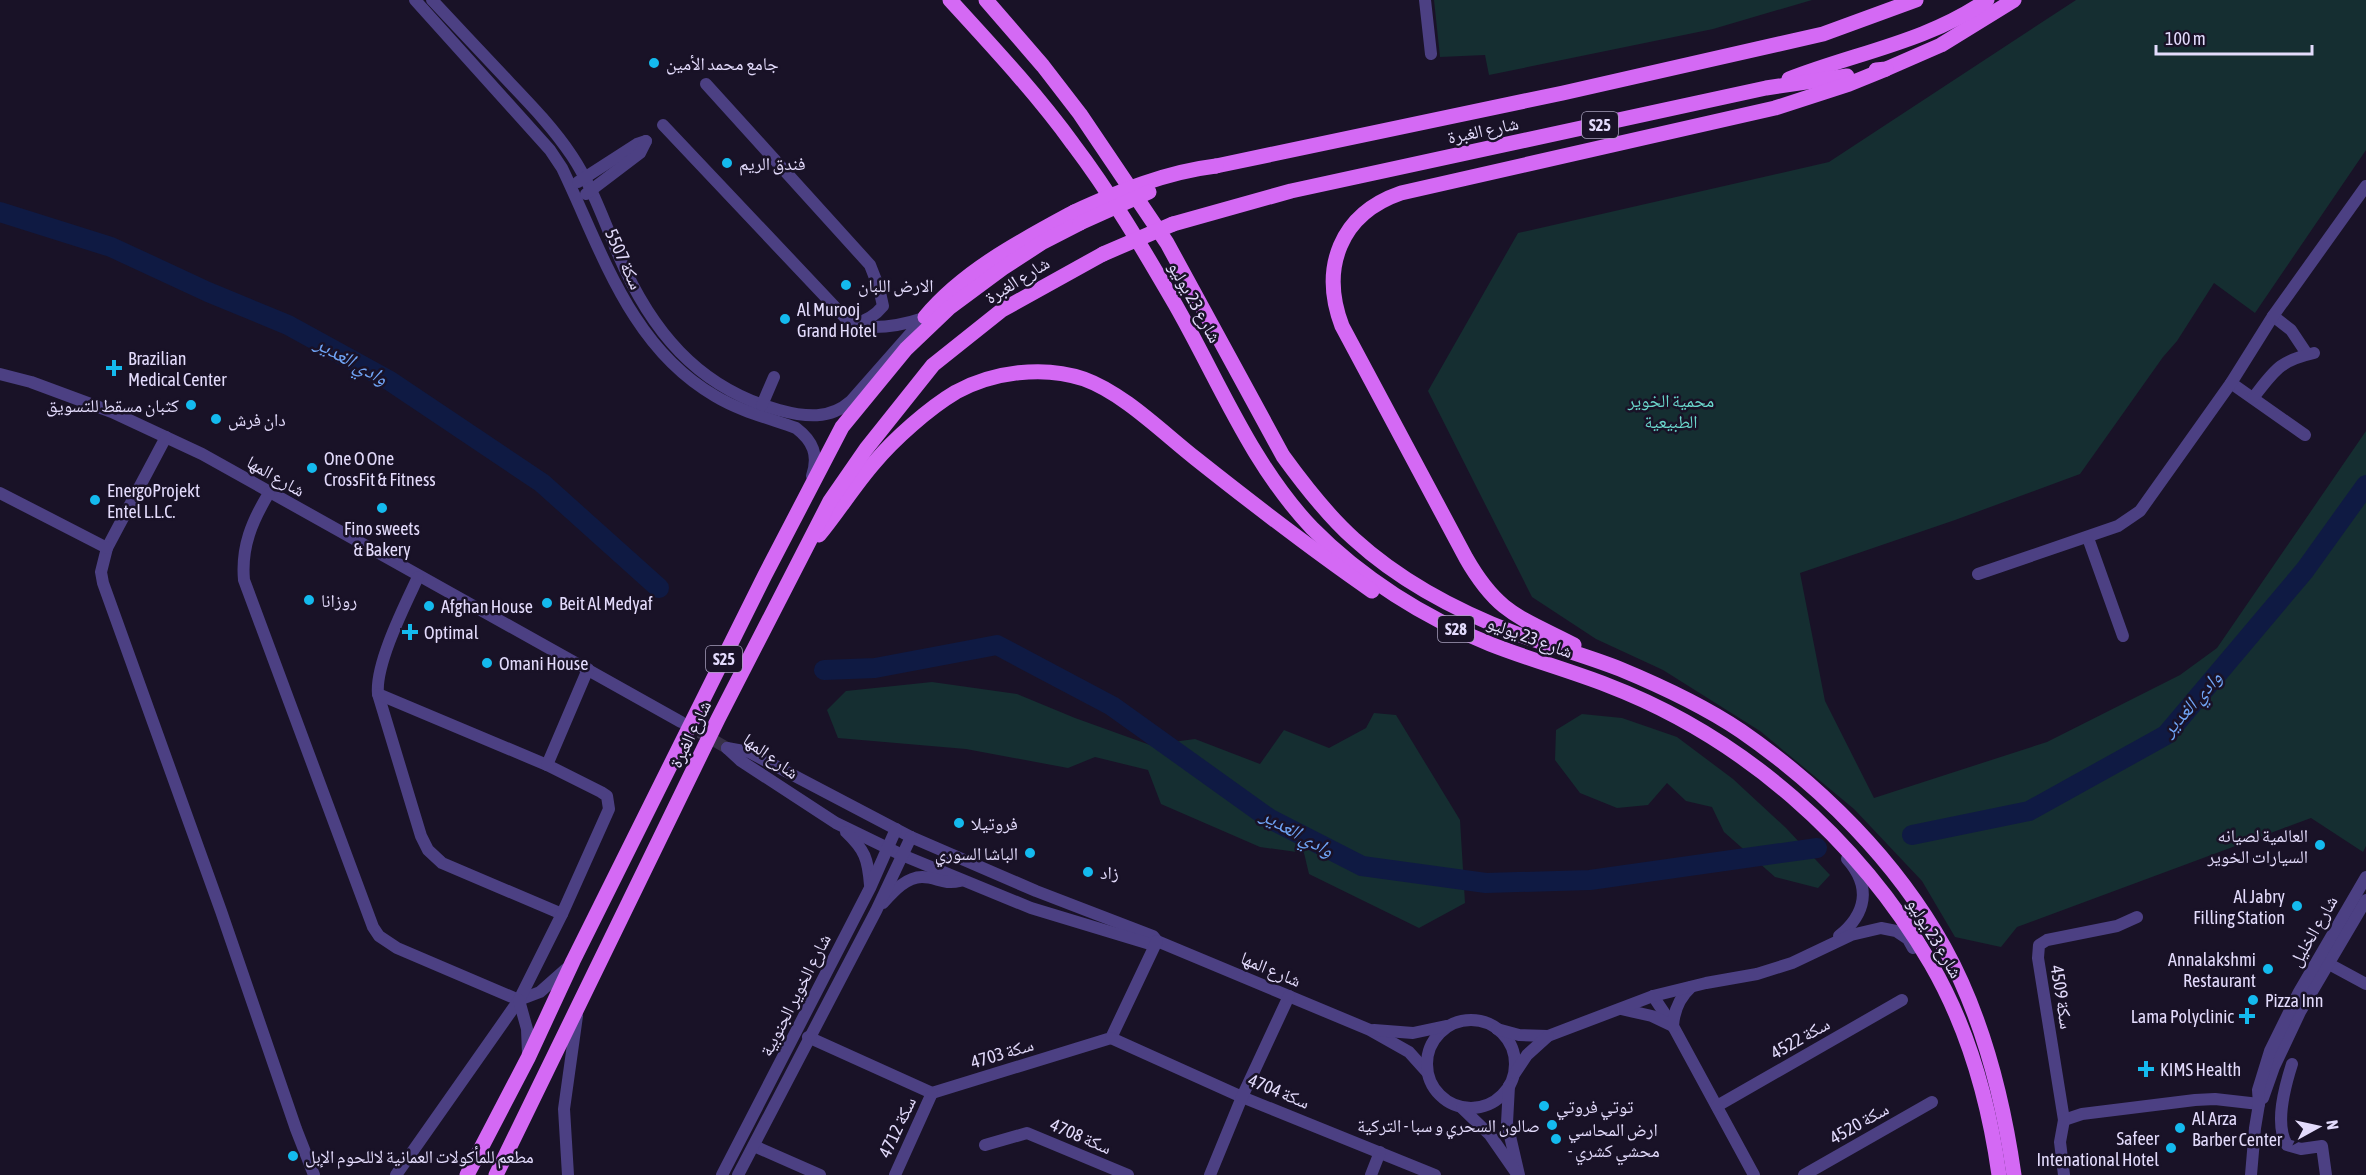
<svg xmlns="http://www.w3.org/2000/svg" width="2366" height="1175" font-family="'Asap Condensed','Noto Naskh Arabic',sans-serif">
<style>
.green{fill:#152e31}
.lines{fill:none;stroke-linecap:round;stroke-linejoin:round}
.river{stroke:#0f1a43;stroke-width:20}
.minor-tunnel{stroke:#373047;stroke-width:12;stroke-dasharray:12 6;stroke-linecap:butt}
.minor{stroke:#4c4083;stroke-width:12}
.major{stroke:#d469f4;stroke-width:15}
.major-bridge{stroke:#d469f4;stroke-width:15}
.poi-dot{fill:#14baee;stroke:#191227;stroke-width:2}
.labels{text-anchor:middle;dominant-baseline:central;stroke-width:5;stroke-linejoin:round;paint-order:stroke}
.shield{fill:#191227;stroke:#a69fbc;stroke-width:1.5}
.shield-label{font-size:16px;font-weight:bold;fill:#e3dbfc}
.poi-label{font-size:18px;fill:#e3dbfc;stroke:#191227;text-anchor:start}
.street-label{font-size:18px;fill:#e3dbfc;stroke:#191227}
.park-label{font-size:18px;fill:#6bd8cd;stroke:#191227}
.water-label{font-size:20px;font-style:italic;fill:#70a4f5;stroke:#191227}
</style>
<rect width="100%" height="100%" fill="#191227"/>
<g class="green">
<polygon points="1434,0 1812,0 1713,29 1489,75 1485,55 1440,57"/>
<polygon points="2076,0 2366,0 2366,150 2255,313 2214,283 2177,341 2163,357 2080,474 1955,520 1800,573 1825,701 1874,798 2047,742 2180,675 2217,648 2366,431 2366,846 2363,852 2311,818 2017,927 2001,947 1955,937 1922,881 1854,809 1760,731 1663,670 1596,639 1532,597 1428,391 1518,233 1829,162"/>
<polygon points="932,682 1017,694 1075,718 1150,745 1195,739 1260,764 1284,730 1329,748 1366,728 1374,713 1396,715 1460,820 1465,903 1419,928 1309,874 1304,853 1260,847 1161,804 1148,770 1095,757 1068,768 966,749 838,738 827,710 846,691"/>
<polygon points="1582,714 1622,718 1677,737 1733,779 1786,828 1830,875 1818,888 1775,877 1724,832 1712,807 1686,801 1667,783 1648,805 1617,808 1580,793 1555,760 1556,730"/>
</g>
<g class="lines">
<g class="river">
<polyline points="0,212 111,247 208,292 288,325 390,381 542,483 659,588"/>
<polyline points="824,670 875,668 997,645 1112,706 1270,819 1362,866 1486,883 1590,880 1817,848"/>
<polyline points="1912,835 2029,811 2166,735 2305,570 2366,485"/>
</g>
<polyline class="minor-tunnel" points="684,723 727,748"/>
<g class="minor">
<path d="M415,0L550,150L562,168C602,251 630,347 715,396C740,411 768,418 796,428C813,441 819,455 812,476"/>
<path d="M432,0C458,28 484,55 510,83C532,106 554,129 572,156C592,186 604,221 618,254C650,329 697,388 779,410C805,417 830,420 851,401L925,317"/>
<polyline points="1425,0 1431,54"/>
<path d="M706,84L870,265L879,288L883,306C875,316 866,321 854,324"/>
<path d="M663,125L852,325C877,330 900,326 924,318"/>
<polyline points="578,182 637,144 646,141"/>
<polyline points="586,194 640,153 646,141"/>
<polyline points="2273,316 2291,330 2307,354"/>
<polyline points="0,374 31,382 112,412 202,454 681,722"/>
<polyline points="2231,383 2305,435"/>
<path d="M2253,398C2275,370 2279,361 2314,353"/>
<polyline points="762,405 774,377"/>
<polyline points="166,437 107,548 101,572 103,583 221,911 296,1129 314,1175"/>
<polyline points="0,493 107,548"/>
<path d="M269,493C252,521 241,547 244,580L373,927L379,936L397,948L519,1000L540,992L566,969"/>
<polyline points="2088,538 2123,636"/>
<polyline points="1978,574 2118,526 2140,511 2231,383 2273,316 2366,186"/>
<path d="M418,577C405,605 375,664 378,694L421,836L428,850L442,863L562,914"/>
<polyline points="378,694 547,765 601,792 607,796 609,809 562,914 519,1000 396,1175"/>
<polyline points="727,748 749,752 911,837 1036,891 1153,936 1157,941 1370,1030 1409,1052 1427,1072"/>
<polyline points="727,748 741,761 836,823 902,855 1031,908 1150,944 1157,941"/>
<polyline points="547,765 588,669"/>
<path d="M846,832C865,850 868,859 870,885"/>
<path d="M883,903C893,892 906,877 922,877C937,877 943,885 960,881"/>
<path d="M1839,936C1866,914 1872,887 1847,859"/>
<polyline points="2329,964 2366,984"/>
<polyline points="1653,996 1673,1026 1754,1175"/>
<polyline points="519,1000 527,1029 528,1054"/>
<path d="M1621,1009L1652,1016L1673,1026C1674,1010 1679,998 1691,987"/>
<circle cx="1471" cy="1064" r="44"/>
<polyline points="1497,1029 1519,1035 1548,1036 1653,996 1706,983 1757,974 1792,963 1851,935 1881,928 1896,931 1908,939 1913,948"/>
<polyline points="1374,1030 1413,1033 1446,1026"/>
<polyline points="808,1037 932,1093 1111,1038 1157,941"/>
<polyline points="1111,1038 1242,1097 1435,1175"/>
<path d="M2292,1064C2285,1086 2274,1124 2287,1145L2301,1149L2322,1146L2326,1175"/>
<polyline points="1515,1073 1527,1055 1548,1036"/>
<polyline points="1509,1086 1507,1123 1519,1175"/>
<polyline points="2263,1098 2274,1067 2300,1012 2366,900"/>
<polyline points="1717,1106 1902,1000"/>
<polyline points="1462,1108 1490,1135 1515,1171"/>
<polyline points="2064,1120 2082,1114 2195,1100 2215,1099 2259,1104"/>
<polyline points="985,1145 1027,1133 1128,1175"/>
<polyline points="754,1146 820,1175"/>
<polyline points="568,1175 564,1109 577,1016"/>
<polyline points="722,1175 870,888 896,829"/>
<polyline points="738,1175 876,911 911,837"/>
<polyline points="895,1175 932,1093"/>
<polyline points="1210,1175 1242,1097 1289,996"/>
<polyline points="1371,1175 1380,1152"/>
<polyline points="1804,1175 1932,1102"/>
<polyline points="2064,1175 2060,1142 2064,1120 2038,958 2039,945 2047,940 2117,926 2137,917"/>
<polyline points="2251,1175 2255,1128 2259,1104 2258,1090 2270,1051 2299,992 2366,877"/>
</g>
<g class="major">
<path d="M950,0C992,46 1036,93 1073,144C1111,194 1143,249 1175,304C1218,379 1251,464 1312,528C1361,578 1425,618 1490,644C1528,659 1568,670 1607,685C1743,737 1858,839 1931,964C1968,1028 1989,1103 1999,1175"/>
<path d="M986,0L1043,66L1080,114L1167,243L1283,456C1304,485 1327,515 1354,539C1400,581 1459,612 1517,634C1551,646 1587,656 1620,669C1661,686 1704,706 1741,731C1822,787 1896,861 1944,947C1982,1016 2003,1098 2014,1175"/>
<polyline points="1876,70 1886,69 1941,45 2014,0"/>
<path d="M1789,79C1855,53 1927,42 1987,0"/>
<polyline points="1216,166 1563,93 1823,34 1916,0"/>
<polyline points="1173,224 1291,191 1766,88 1847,76"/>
<path d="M925,317C963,271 1022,240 1074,212"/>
<path d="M819,535C838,512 854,486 874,463C894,439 929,408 956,392C993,372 1043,365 1084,379C1123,393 1162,432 1195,458C1253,504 1311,549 1372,591"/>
<path d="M1574,645C1520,617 1498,614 1466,558L1342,326C1320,268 1340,214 1401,193L1775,108L1849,84L1886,69"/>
<polyline points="467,1175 528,1058 573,961 765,575 842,427 906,349 949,308 1003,268 1043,242 1080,223"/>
<polyline points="496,1175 718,719 830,501 866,449 933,365 1002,310 1103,254"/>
</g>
<g class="major-bridge">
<path d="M1074,212C1120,191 1166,172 1216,166"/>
<polyline points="1080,223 1149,192"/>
<polyline points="1103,254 1173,224"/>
</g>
</g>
<g class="poi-dot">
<circle cx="654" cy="63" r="6"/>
<circle cx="727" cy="163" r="6"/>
<circle cx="846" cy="285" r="6"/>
<circle cx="785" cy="319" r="6"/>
<path d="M111 359h6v6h6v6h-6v6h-6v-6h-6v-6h6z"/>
<circle cx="191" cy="405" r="6"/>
<circle cx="216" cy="419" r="6"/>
<circle cx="312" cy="468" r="6"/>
<circle cx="95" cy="500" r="6"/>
<circle cx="382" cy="508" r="6"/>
<circle cx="309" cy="600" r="6"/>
<circle cx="547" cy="603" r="6"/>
<circle cx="429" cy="606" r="6"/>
<path d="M407 623h6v6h6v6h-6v6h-6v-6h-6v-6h6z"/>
<circle cx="487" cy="663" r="6"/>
<circle cx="959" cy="823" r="6"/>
<circle cx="2320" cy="845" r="6"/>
<circle cx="1030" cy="853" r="6"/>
<circle cx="1088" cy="872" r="6"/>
<circle cx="2297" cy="906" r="6"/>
<circle cx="2268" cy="969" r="6"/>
<circle cx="2253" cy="1000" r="6"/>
<path d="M2244 1007h6v6h6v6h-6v6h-6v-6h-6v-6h6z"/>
<path d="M2143 1060h6v6h6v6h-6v6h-6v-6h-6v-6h6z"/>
<circle cx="1544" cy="1106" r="6"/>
<circle cx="1552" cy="1125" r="6"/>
<circle cx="2180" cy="1128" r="6"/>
<circle cx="1556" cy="1139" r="6"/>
<circle cx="2171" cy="1148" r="6"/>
<circle cx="293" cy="1156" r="6"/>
</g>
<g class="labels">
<g class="shield">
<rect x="1582" y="112" width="36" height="26" rx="4.5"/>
<rect x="1438" y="616" width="36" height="26" rx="4.5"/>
<rect x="706" y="646" width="36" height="26" rx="4.5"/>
</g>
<g class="shield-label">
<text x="1600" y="125">S25</text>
<text x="1456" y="629">S28</text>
<text x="724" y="659">S25</text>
</g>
<g class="poi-label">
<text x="666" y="63">جامع محمد الأمين</text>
<text x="739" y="163">فندق الريم</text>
<text x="858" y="285">الارض اللبان</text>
<text x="797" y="309">Al Murooj<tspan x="797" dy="21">Grand Hotel</tspan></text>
<text x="128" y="358">Brazilian<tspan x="128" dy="21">Medical Center</tspan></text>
<text x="179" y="405" text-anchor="end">كثبان مسقط للتسويق</text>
<text x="228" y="419">دان فرش</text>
<text x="324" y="458">One O One<tspan x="324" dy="21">CrossFit &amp; Fitness</tspan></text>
<text x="107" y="490">EnergoProjekt<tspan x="107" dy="21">Entel L.L.C.</tspan></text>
<text x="382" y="528" text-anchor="middle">Fino sweets<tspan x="382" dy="21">&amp; Bakery</tspan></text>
<text x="321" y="600">روزانا</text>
<text x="559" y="603">Beit Al Medyaf</text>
<text x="441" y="606">Afghan House</text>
<text x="424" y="632">Optimal</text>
<text x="499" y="663">Omani House</text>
<text x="971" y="823">فروتيلا</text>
<text x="2308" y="835" text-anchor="end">العالمية لصيانه<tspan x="2308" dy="21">السيارات الخوير</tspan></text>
<text x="1018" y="853" text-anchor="end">الباشا السوري</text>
<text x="1100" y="872">زاد</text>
<text x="2285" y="896" text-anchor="end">Al Jabry<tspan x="2285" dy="21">Filling Station</tspan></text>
<text x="2256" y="959" text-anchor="end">Annalakshmi<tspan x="2256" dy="21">Restaurant</tspan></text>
<text x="2265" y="1000">Pizza Inn</text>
<text x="2234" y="1016" text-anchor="end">Lama Polyclinic</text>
<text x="2160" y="1069">KIMS Health</text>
<text x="1556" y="1106">توتي فروتي</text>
<text x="2192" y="1118">Al Arza<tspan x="2192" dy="21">Barber Center</tspan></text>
<text x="1540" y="1125" text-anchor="end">صالون السحري و سبا - التركية</text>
<text x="1568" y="1129">ارض المحاسي<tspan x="1568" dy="21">- محشي كشري</tspan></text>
<text x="2159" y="1138" text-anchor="end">Safeer<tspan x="2159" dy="21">Intenational Hotel</tspan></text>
<text x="305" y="1156">مطعم للمأكولات العمانية لاللحوم الإبل</text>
</g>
<g class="street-label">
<text transform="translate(1483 130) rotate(-12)">شارع الغبرة</text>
<text transform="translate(624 259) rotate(65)">سكة 5507</text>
<text transform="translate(1017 280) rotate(-32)">شارع الغبرة</text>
<text transform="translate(1195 302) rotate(61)">شارع 23 يوليو</text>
<text transform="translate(276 476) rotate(30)">شارع المها</text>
<text transform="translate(1530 637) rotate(20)">شارع 23 يوليو</text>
<text transform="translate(690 734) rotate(-64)">شارع الغبرة</text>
<text transform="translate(771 756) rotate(36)">شارع المها</text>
<text transform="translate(2313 931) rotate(-60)">شارع الخليل</text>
<text transform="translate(1935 938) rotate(59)">شارع 23 يوليو</text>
<text transform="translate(1271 969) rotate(23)">شارع المها</text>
<text transform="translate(795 995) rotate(-63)">شارع الخوير الجنوبية</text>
<text transform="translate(2062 997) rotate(81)">سكة 4509</text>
<text transform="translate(1800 1038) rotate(-30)">سكة 4522</text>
<text transform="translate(1002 1053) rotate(-17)">4703 سكة</text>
<text transform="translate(1279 1091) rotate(22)">سكة 4704</text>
<text transform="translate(1859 1123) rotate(-30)">سكة 4520</text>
<text transform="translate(897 1127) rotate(-65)">سكة 4712</text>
<text transform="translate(1081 1136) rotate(23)">سكة 4708</text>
</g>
<g class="park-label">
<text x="1671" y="400">محمية الخوير<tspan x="1671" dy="21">الطبيعية</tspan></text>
</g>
<g class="water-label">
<text transform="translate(352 360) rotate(29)">وادي الغدير</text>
<text transform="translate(2191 703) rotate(-48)">وادي الغدير</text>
<text transform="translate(1298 832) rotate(29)">وادي الغدير</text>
</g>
</g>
<g transform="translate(2318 1127) rotate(82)" stroke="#191227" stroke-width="4.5" paint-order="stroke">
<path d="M0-4.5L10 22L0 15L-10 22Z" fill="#e3dbfc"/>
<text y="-9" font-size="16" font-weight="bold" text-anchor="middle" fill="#e3dbfc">N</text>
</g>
<path d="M2156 45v9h156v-9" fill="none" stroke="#e3dbfc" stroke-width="3"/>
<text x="2165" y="45" font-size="18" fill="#e3dbfc" stroke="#191227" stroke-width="4.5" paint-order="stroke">100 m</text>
</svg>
